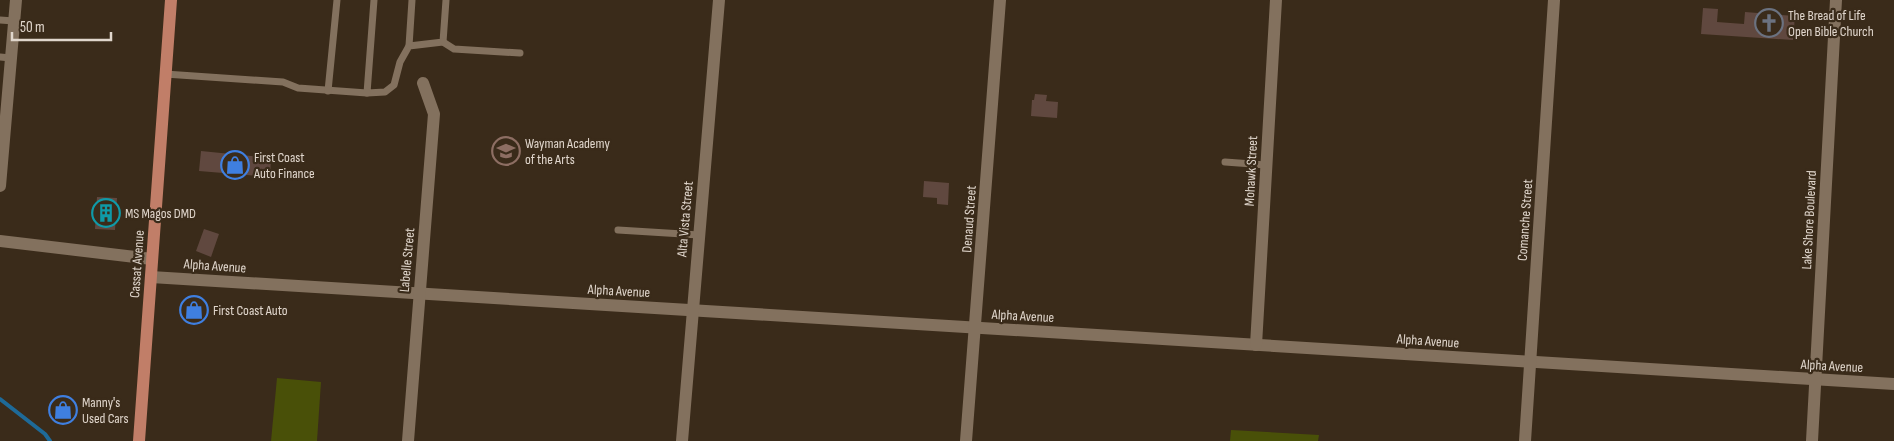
<svg xmlns="http://www.w3.org/2000/svg" width="1894" height="441" font-family="'Sofia Sans Condensed',sans-serif">
<style>
.green{fill:#495008}
.lines{fill:none;stroke-linecap:round;stroke-linejoin:round}
.stream{stroke:#1e6a98;stroke-width:4}
.building{fill:#60483f}
.service{stroke:#83715e;stroke-width:7}
.minor{stroke:#83715e;stroke-width:12}
.tertiary{stroke:#83715e;stroke-width:12}
.primary{stroke:#c17e68;stroke-width:12}
.labels{text-anchor:middle;dominant-baseline:central;stroke-width:4.5;stroke-linejoin:round;paint-order:stroke}
.poi-label{font-size:14px;fill:#e0d6cc;stroke:#3a2b1a;text-anchor:start}
.street-label{font-size:14px;fill:#e0d6cc;stroke:#3a2b1a}
</style>
<rect width="100%" height="100%" fill="#3a2b1a"/>
<g class="green">
<polygon points="277,378 321,382 317,441 271,441"/>
<polygon points="1231,430 1319,435 1318,441 1230,441"/>
</g>
<g class="lines">
<polyline class="stream" points="0,399 45,434 50,441"/>
</g>
<g class="building">
<polygon points="1703,8 1718,9 1717,22 1744,24 1745,12 1795,16 1793,40 1701,34"/>
<polygon points="1035,94 1047,95 1046,101 1058,102 1057,118 1031,116 1032,100 1034,100"/>
<polygon points="201,151 271,158 270,177 199,171"/>
<polygon points="924,181 949,183 948,205 937,204 937,198 923,197"/>
<polygon points="97,197 117,198 115,230 95,229"/>
<polygon points="204,229 219,234 211,257 196,251"/>
<polygon points="183,302 205,305 205,317 181,316"/>
</g>
<g class="lines">
<g class="service">
<polyline points="374,0 367,93 385,92 394,85 400,62 409,46 443,42 446,0"/>
<polyline points="0,20 14,21"/>
<polyline points="443,42 454,49 520,53"/>
<polyline points="409,46 412,0"/>
<polyline points="0,57 11,58"/>
<polyline points="165,74 283,82 298,88 367,93"/>
<polyline points="328,91 337,0"/>
<polyline points="1225,162 1266,165"/>
<polyline points="618,230 699,235"/>
</g>
<g class="minor">
<polyline points="0,186 16,0"/>
<polyline points="0,241 152,259"/>
<polyline points="151,277 1894,384"/>
<polyline points="1256,345 1276,0"/>
<polyline points="408,441 434,114 423,83"/>
<polyline points="682,441 719,0"/>
<polyline points="966,441 1000,0"/>
<polyline points="1525,441 1554,0"/>
</g>
<polyline class="tertiary" points="1812,441 1836,0"/>
<polyline class="primary" points="139,441 171,0"/>
</g>
<defs>
<symbol id="church-ring" viewBox="-11 -11 22 22"><circle r="9.5" fill="#3a2b1a" stroke="#6b7280" stroke-width="1.5"/><path d="M-1.2-6h2.4v3.5h3.3v2.4h-3.3V6h-2.4V-.1h-3.3v-2.4h3.3Z" fill="#6b7280"/></symbol>
<symbol id="school-ring" viewBox="-11 -11 22 22"><circle r="9.5" fill="#3a2b1a" stroke="#8d6e63" stroke-width="1.5"/><path d="M0-5L7-2L0 1L-7-2ZM-4 1L0 2.5L4 1V4Q0 6-4 4Z" fill="#8d6e63"/></symbol>
<symbol id="shop-ring" viewBox="-11 -11 22 22"><circle r="9.5" fill="#3a2b1a" stroke="#3f7fe0" stroke-width="1.5"/><path d="M-5-2.5h2.3a2.7 3.5 0 0 1 5.4 0H5L5.5 6h-11ZM-1.5-2.5h3a1.5 2.3 0 0 0-3 0Z" fill="#3f7fe0"/></symbol>
<symbol id="building-ring" viewBox="-11 -11 22 22"><circle r="9.5" fill="#3a2b1a" stroke="#0f9aa8" stroke-width="1.5"/><path d="M-4-6H4V6H1V3H-1V6H-4ZM-2.5-4.3h1.7v1.8h-1.7ZM.8-4.3h1.7v1.8H.8ZM-2.5-1h1.7V.8h-1.7ZM.8-1h1.7V.8H.8Z" fill="#0f9aa8"/></symbol>
</defs>
<g fill-rule="evenodd">
<use href="#church-ring" x="1753" y="7" width="32" height="32"/>
<use href="#school-ring" x="490" y="135" width="32" height="32"/>
<use href="#shop-ring" x="219" y="149" width="32" height="32"/>
<use href="#building-ring" x="90" y="197" width="32" height="32"/>
<use href="#shop-ring" x="178" y="294" width="32" height="32"/>
<use href="#shop-ring" x="47" y="394" width="32" height="32"/>
</g>
<g class="labels">
<g class="poi-label">
<text x="1788" y="15">The Bread of Life<tspan x="1788" dy="16">Open Bible Church</tspan></text>
<text x="525" y="143">Wayman Academy<tspan x="525" dy="16">of the Arts</tspan></text>
<text x="254" y="157">First Coast<tspan x="254" dy="16">Auto Finance</tspan></text>
<text x="125" y="213">MS Magos DMD</text>
<text x="213" y="310">First Coast Auto</text>
<text x="82" y="402">Manny's<tspan x="82" dy="16">Used Cars</tspan></text>
</g>
<g class="street-label">
<text transform="translate(1251 171) rotate(-87)">Mohawk Street</text>
<text transform="translate(685 219) rotate(-85)">Alta Vista Street</text>
<text transform="translate(969 219) rotate(-86)">Denaud Street</text>
<text transform="translate(1525 220) rotate(-86)">Comanche Street</text>
<text transform="translate(1809 220) rotate(-87)">Lake Shore Boulevard</text>
<text transform="translate(407 260) rotate(-85)">Labelle Street</text>
<text transform="translate(137 264) rotate(-86)">Cassat Avenue</text>
<text transform="translate(215 266) rotate(4)">Alpha Avenue</text>
<text transform="translate(619 291) rotate(3)">Alpha Avenue</text>
<text transform="translate(1023 316) rotate(3)">Alpha Avenue</text>
<text transform="translate(1428 341) rotate(4)">Alpha Avenue</text>
<text transform="translate(1832 366) rotate(3)">Alpha Avenue</text>
</g>
</g>
<path d="M12 32v8h99v-8" fill="none" stroke="#e0d6cc" stroke-width="2.5"/>
<text x="20" y="32" font-size="15" fill="#e0d6cc" stroke="#3a2b1a" stroke-width="4" paint-order="stroke">50 m</text>
</svg>
